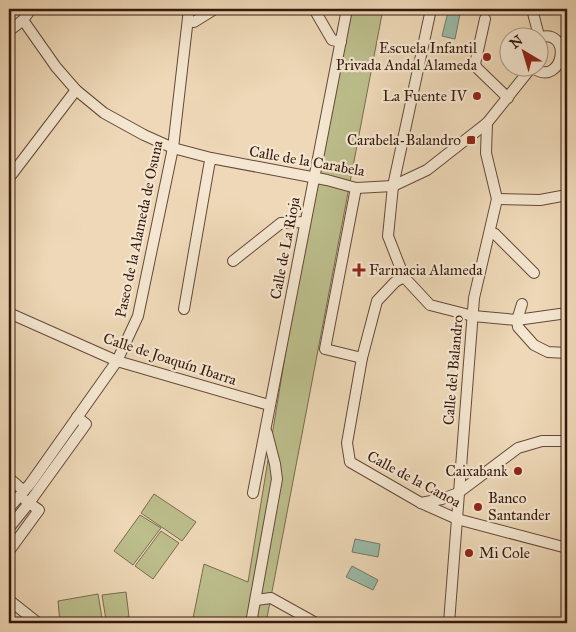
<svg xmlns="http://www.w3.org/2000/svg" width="576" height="632" font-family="'IM FELL Great Primer',serif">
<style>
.green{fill:#bcbe8c;stroke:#796c4d}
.water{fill:#9bbba9;stroke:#737a6b}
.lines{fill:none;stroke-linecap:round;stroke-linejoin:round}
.minor-casing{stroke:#644938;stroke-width:12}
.minor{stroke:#f4e6d0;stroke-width:10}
.poi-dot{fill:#8f2418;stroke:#f4e6d0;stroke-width:2}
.labels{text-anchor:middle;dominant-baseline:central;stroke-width:4.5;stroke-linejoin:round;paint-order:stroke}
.poi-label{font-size:15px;fill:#36190e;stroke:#f4e6d0;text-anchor:end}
.street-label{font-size:15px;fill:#36190e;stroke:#f4e6d0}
</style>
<rect width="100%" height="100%" fill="#eed8b7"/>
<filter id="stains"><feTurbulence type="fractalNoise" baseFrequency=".004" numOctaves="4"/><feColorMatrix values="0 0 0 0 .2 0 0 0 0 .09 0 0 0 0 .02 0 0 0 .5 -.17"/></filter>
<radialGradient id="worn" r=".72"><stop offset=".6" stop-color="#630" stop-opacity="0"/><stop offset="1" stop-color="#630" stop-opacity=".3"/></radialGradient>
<g class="green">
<polygon points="342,9 383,9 266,623 192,623 204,564 248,582"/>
<polygon points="154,494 196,522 182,541 141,513"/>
<polygon points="140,515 161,528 133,565 114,551"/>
<polygon points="161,531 179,543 153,579 135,566"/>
<polygon points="126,592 129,617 106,620 102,595"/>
<polygon points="98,594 102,618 60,623 58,601"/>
</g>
<g class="water">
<polygon points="448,12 460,14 455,39 442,36"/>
<polygon points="355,539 380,544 378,557 352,552"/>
<polygon points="352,566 378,580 373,590 346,577"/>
</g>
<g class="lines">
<defs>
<g id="minor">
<polyline points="314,9 332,40 341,42"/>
<polyline points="431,9 393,186 388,236 404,277 430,305 473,316 517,320 567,313"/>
<polyline points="532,9 539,36"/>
<polyline points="485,19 475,64 477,68 508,98"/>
<polyline points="23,20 56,67 76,90 104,113 144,135 173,148 211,158 327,180 356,188 393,186 427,170 487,123 531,68"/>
<polyline points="188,21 194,22 215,9"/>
<polyline points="9,31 23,20 31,9"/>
<path d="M533,68C564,89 574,25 537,38"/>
<polyline points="9,178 76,90"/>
<polyline points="356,188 325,349 362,358"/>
<polyline points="497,199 540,200 567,195"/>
<polyline points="490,233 495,234 534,273"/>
<polyline points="233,261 281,223 305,222"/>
<polyline points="404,277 395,282 377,301 362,358 347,443 350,462 421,503 457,519 567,548"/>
<polyline points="522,304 517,320 518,327 534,345 548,352 567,353"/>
<polyline points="184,309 209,166 211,158"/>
<polyline points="9,313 117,361 269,405"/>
<polyline points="9,478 24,491"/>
<polyline points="253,493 347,9"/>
<polyline points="421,503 442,499 458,493 518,448 542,441 567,441"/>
<polyline points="9,508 30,484 117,361 138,316 173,148 189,9"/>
<polyline points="9,528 29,503 86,424 77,417"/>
<polyline points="9,551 39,510 25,500"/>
<polyline points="9,600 38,623"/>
<polyline points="256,600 271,598 316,623"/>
<polyline points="251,623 277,479 275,464 267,433"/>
<polyline points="449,623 474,298 497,199 486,153 487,123"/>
</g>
</defs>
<use href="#minor" class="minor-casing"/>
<use href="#minor" class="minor"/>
</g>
<g class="poi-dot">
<circle cx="487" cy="57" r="5"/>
<circle cx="477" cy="96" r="5"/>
<rect x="466" y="135" width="10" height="10" rx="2.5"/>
<path d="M356.5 262.5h5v5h5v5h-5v5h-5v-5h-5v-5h5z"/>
<circle cx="518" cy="471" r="5"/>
<circle cx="478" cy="507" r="5"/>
<circle cx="469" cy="553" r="5"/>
</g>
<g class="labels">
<g class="poi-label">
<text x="477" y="48">Escuela Infantil<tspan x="477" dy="17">Privada Andal Alameda</tspan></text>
<text x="467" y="96">La Fuente IV</text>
<text x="461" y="140">Carabela-Balandro</text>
<text x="369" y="270" text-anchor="start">Farmacia Alameda</text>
<text x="508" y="471">Caixabank</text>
<text x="488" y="498" text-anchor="start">Banco<tspan x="488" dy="17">Santander</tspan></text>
<text x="479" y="553" text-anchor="start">Mi Cole</text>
</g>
<g class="street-label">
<text transform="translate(307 161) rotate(10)">Calle de la Carabela</text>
<text transform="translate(139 229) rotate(-78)">Paseo de la Alameda de Osuna</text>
<text transform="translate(285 248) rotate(-79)">Calle de La Rioja</text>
<text transform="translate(170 359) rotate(18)">Calle de Joaquín Ibarra</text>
<text transform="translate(453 370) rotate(-85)">Calle del Balandro</text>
<text transform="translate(414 479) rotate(28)">Calle de la Canoa</text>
</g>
</g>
<rect width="576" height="632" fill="none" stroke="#eed8b7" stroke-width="30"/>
<rect x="10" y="10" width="556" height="612" fill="none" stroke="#36190e" stroke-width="2.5"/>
<rect x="15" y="15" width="546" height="602" fill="none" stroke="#36190e"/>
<g transform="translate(524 52) rotate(322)"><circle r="24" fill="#f4e6d0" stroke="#a89482"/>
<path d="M0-4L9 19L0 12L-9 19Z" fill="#8f2418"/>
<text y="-8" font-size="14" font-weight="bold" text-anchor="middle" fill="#36190e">N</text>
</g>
<rect width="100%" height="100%" filter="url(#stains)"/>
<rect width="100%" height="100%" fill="url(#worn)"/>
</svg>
